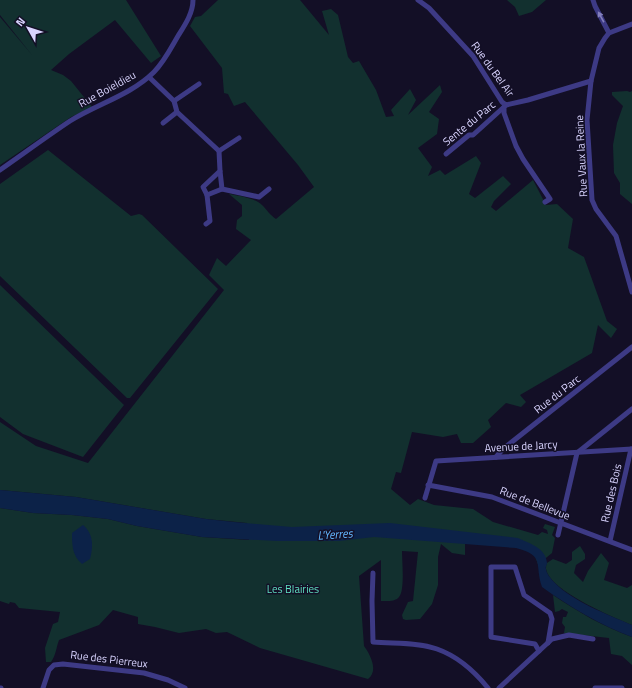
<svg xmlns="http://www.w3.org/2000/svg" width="632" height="688" font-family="'Titillium Web',sans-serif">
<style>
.green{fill:#12302f}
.water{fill:#0c2248}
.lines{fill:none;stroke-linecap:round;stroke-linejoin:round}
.minor{stroke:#3d3a85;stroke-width:5}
.oneway{fill:#837fbc}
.labels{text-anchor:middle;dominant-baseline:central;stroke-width:3;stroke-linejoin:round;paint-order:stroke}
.street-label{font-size:11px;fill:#d9d4ff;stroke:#130f26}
.park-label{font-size:11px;fill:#5fe0c0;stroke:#130f26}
.water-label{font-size:12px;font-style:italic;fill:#62b6ff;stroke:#130f26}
</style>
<rect width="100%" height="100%" fill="#130f26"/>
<g class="green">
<polygon points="0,0 126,0 161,56 151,63 115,20 69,54 51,70 35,59 51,70 63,75 71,81 92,107 71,117 0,165 0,17 32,55 0,15"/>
<path d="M218,0H300L329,35L322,11L331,9L338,15L348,57L353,63L359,61L376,90L386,117L394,116L391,110L410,89L416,100L408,115L440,85L442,92L429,112L439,119L437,134L418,148L432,167L428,176L440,170L445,175L476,156L481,163L469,194L475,198L503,176L511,184L494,201L491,207L496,211L533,180L546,205L557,204L573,219L568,248L584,257L607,321L617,329L611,338L598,325L592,353L520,395L526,402L521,407L506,403L488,420L491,427L473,443H461L457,434L443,437L412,432L401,473L396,472L391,489L410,505L418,499L434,505L473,509L493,522L538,535L542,532L548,534L547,530L543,528L545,524L555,527L552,535L555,538L552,553L541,562L539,567L532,548L465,543V555L452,553L441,544L438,557V585L432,604L420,619L406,620L403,619L402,615L408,602L413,601L418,552L402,551C402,561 405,590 399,597C395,602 386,601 381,601V560L359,576L364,646C370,654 379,671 368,679L260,648L227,632L216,633L206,629L179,633L155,627L138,624V617L113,610L99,625L59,640C56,648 56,655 51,662H46L45,648L53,624L58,622L60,612L19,608L15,603L10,602L9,604L0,601V508L33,513L72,515L108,519L137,526L202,537L249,540L247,523L206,519L76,497L0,490V422L36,446L88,463L224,290L209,275L217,258L226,266L251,240L236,229L237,220L242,216V205L229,194C239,196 255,198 262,205C267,210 270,215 276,219L314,187L298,165L245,102L234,106L228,94L224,93L222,68L190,26L195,17L201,16Z"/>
<polygon points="507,0 546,0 532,12 519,16 515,7"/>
<polygon points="627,91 630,92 632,91 632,204 620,194 620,183 614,173 613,145 617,123 623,106 612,95 612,92"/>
<polygon points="48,150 131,216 139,214 142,215 218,289 130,398 127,398 0,276 0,184"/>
<polygon points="0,285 124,405 83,457 23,434 0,417"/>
<path d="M580,546L585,554V559L576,565L574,573L583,582L588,571L601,553L609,563L604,580L627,588L632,585V625C613,617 550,591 546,569C546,568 546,564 547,563L553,559L566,564L572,560V552Z"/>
<path d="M553,595C578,612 604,627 632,637V665L622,656L611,654L609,638L564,633L565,627L562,623L563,617H566L568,612L562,609L559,611L555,612Z"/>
</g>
<g class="water">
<path d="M0,490L76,497L206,519L234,522L292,527L390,523L518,538C529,543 546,548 547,563C547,565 545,567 546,569C546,573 551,579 554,582C573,602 607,614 632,625V637C600,625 570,607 542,587C534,564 546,556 516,548L374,537L339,541H277L202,537L137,526L108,519L72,515L33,513L0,508Z"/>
<path d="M83,525C94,534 93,547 90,559L82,564C72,556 72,544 72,533Z"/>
</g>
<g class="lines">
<g class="minor">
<polyline points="418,0 429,8 473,56 502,102 506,105 528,100 591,81"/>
<polyline points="593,0 595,6 609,33"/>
<polyline points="632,24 609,33 605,38 599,48 591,81 587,120 592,200 596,209 616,236 632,292"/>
<polyline points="149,77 174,101 177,112 219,151 239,138"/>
<polyline points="174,101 199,84"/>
<polyline points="506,105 504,107 504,113 516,146 523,159 550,199 545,202"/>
<polyline points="163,123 177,112"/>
<polyline points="446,154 469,135 473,135 504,107"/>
<path d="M0,170C23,154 46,137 70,121C97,104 131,95 154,72C164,62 171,48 178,36C185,25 193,13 193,0"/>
<polyline points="220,171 222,189 259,197 269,189"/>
<polyline points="207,195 222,189"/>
<polyline points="206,224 210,221 207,195 203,187 220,171 219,151"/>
<polyline points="496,457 503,449 632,347"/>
<polyline points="428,485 492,497 632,550"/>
<polyline points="425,498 436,461 632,449"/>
<polyline points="558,535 577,453 632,409"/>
<polyline points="610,541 631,449"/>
<path d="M373,573L372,601L373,642C393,644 417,642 437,649C457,656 475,672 488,688"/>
<polyline points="539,651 535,644 491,637 491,567 515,567 524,595 550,613 552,619 548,643"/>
<polyline points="0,688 1,688"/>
<polyline points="43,688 49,670 54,665 63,664 144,673 168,680 185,688"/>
<polyline points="499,688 552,639 569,635 593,639"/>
<polyline points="595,688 622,688"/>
</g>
</g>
<defs><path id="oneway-solid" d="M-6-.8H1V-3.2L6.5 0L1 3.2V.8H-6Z"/></defs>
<use class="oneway" href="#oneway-solid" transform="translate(601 17) rotate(-119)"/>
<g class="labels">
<g class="street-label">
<text transform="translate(493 69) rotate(54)">Rue du Bel Air</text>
<text transform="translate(107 89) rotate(-29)">Rue Boieldieu</text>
<text transform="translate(469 123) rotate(-39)">Sente du Parc</text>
<text transform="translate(581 156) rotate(-93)">Rue Vaux la Reine</text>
<text transform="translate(557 394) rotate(-38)">Rue du Parc</text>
<text transform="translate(521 446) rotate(-3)">Avenue de Jarcy</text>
<text transform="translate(611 493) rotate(-77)">Rue des Bois</text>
<text transform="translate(535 503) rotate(21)">Rue de Bellevue</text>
<text transform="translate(109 659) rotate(7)">Rue des Pierreux</text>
</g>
<g class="park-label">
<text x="293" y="589">Les Blairies</text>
</g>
<g class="water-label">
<text transform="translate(335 534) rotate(-4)">L'Yerres</text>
</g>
</g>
<g transform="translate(28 28) rotate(309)" stroke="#130f26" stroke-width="3" paint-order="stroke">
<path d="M0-3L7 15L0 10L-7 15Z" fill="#d9d4ff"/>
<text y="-6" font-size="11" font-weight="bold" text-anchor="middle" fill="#d9d4ff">N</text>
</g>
</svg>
